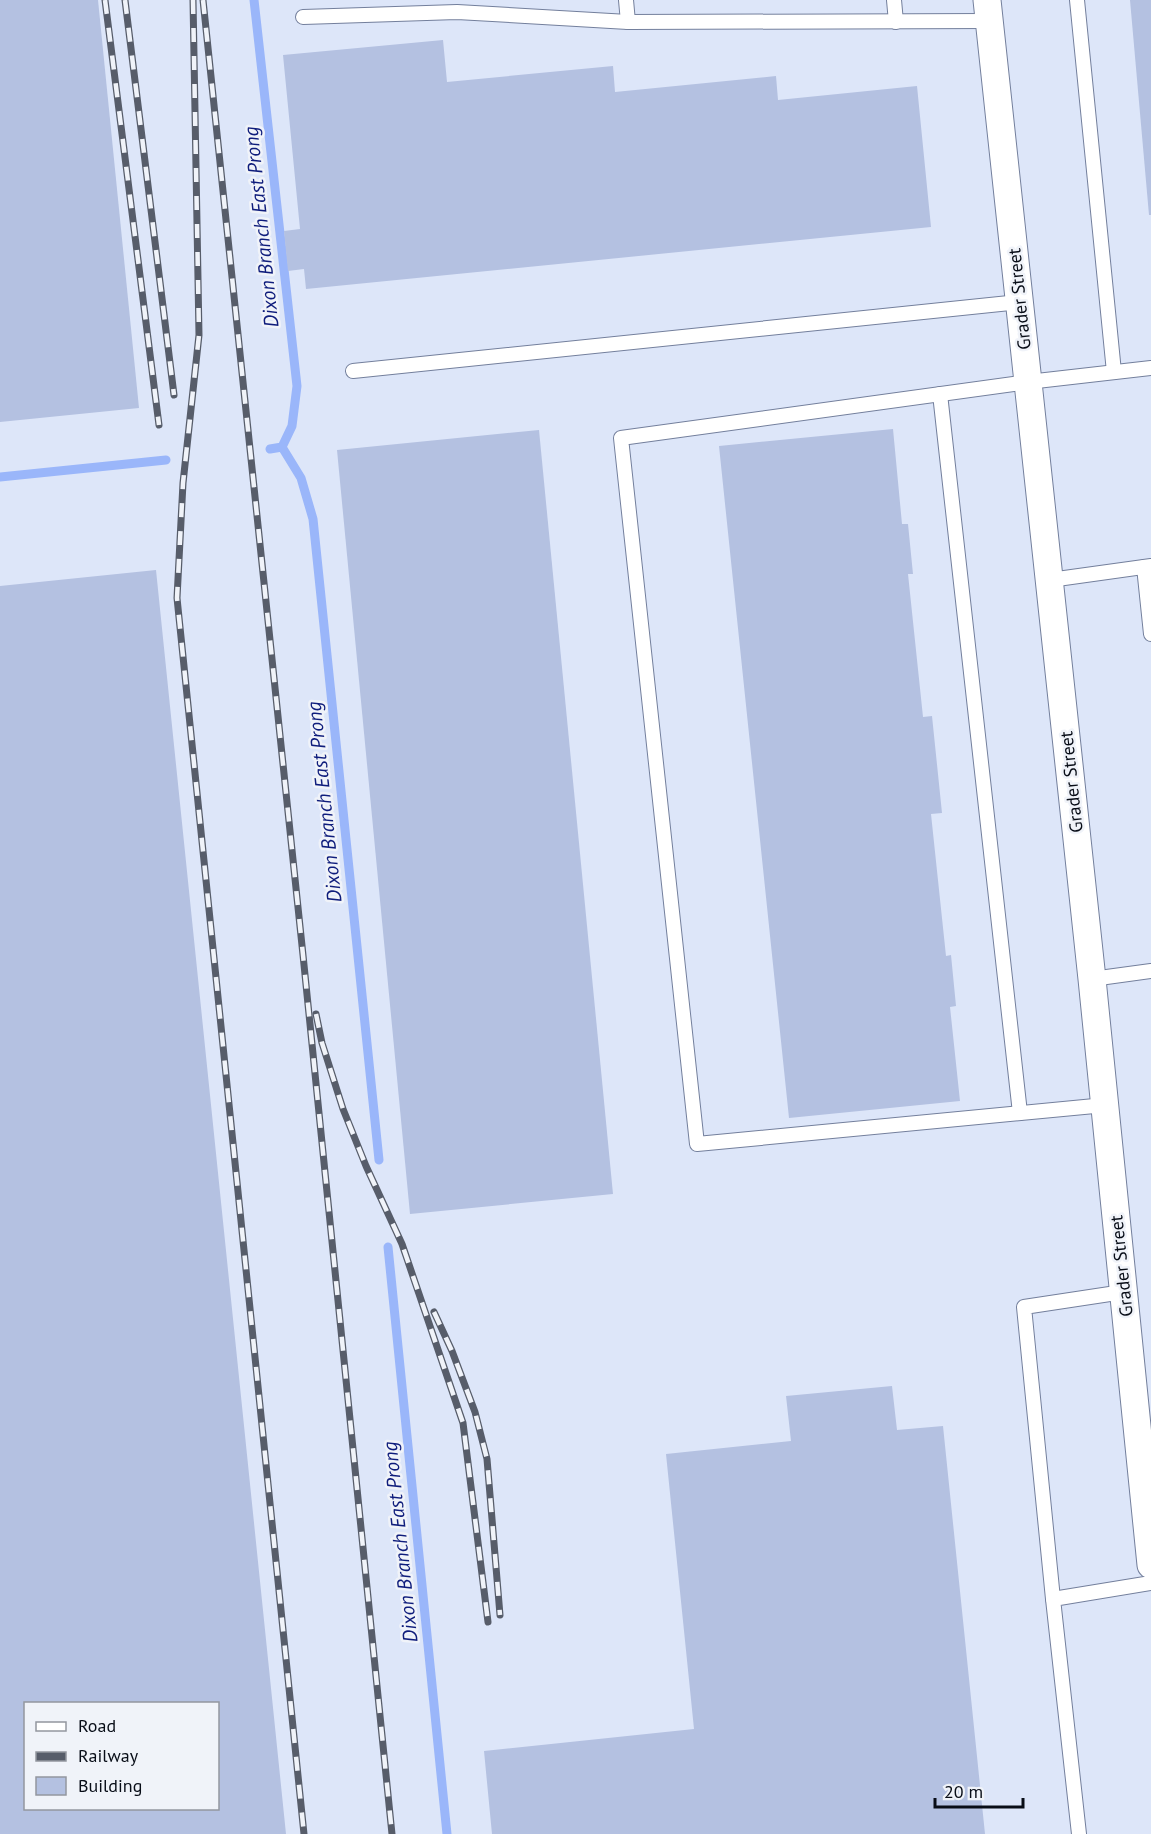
<svg xmlns="http://www.w3.org/2000/svg" width="1151" height="1834" font-family="'PT Sans',sans-serif">
<style>
.lines{fill:none;stroke-linecap:round;stroke-linejoin:round}
.stream{stroke:#9ab6fa;stroke-width:9}
.building{fill:#b4c1e1;fill-rule:evenodd}
.service-casing{stroke:#737f9c;stroke-width:16}
.minor-casing{stroke:#737f9c;stroke-width:29}
.service{stroke:#fff;stroke-width:14}
.minor{stroke:#fff;stroke-width:27}
.rail-casing{stroke:#575d6a;stroke-width:7}
.rail{stroke:#f0f3f9;stroke-width:4.5;stroke-dasharray:14;stroke-linecap:butt}
.labels{text-anchor:middle;dominant-baseline:central;stroke-width:5;stroke-linejoin:round;paint-order:stroke}
.street-label{font-size:18px;fill:#080d17;stroke:#f0f3f9}
.water-label{font-size:20px;font-style:italic;fill:#0f1d7c;stroke:#f0f3f9}
</style>
<rect width="100%" height="100%" fill="#dde6f9"/>
<g class="lines">
<g class="stream">
<polyline points="254,0 297,386 292,426 282,447 270,449"/>
<polyline points="282,447 301,478 313,519 379,1160"/>
<polyline points="0,477 166,460"/>
<polyline points="388,1247 447,1834"/>
</g>
</g>
<g class="building">
<polygon points="0,0 98,0 139,408 0,422"/>
<polygon points="1130,0 1151,0 1151,215 1149,215"/>
<polygon points="443,40 447,82 613,66 615,92 776,76 778,100 917,86 931,227 306,289 304,269 288,271 284,231 300,229 283,55"/>
<polygon points="893,429 902,524 908,524 913,574 908,574 923,717 932,716 942,813 931,814 946,956 951,955 956,1006 950,1007 960,1101 789,1118 719,446"/>
<polygon points="539,430 613,1194 410,1214 337,450"/>
<path d="M156,570L286,1834H0V586ZM26,1704H218V1808H26Z"/>
<polygon points="892,1386 897,1430 943,1426 985,1834 492,1834 484,1751 694,1729 666,1454 791,1441 786,1396"/>
</g>
<g class="lines">
<defs>
<g id="service">
<polyline points="626,0 628,22 989,21"/>
<polyline points="894,0 896,22"/>
<polyline points="1077,0 1114,372"/>
<polyline points="303,17 457,12 628,22"/>
<polyline points="353,371 1019,302"/>
<polyline points="940,394 1020,1113"/>
<polyline points="1144,567 1151,634"/>
<polyline points="1050,580 1151,566"/>
<polyline points="1092,979 1151,971"/>
<polyline points="1105,1105 697,1144 621,438 1028,382 1151,368"/>
<polyline points="1053,1599 1024,1307 1123,1292"/>
<polyline points="1079,1834 1053,1599 1151,1583"/>
</g>
<polyline id="minor" points="987,0 1092,979 1151,1565"/>
</defs>
<use href="#service" class="service-casing"/>
<use href="#minor" class="minor-casing"/>
<use href="#service" class="service"/>
<use href="#minor" class="minor"/>
<defs>
<g id="rail">
<polyline points="105,0 159,425"/>
<polyline points="125,0 174,395"/>
<polyline points="193,0 199,335 183,483 177,598 304,1834"/>
<polyline points="203,0 303,955 392,1834"/>
<polyline points="316,1014 322,1043 343,1109 366,1166 402,1244 463,1423 488,1622"/>
<polyline points="434,1312 452,1351 475,1412 487,1459 500,1615"/>
</g>
</defs>
<use href="#rail" class="rail-casing"/>
<use href="#rail" class="rail"/>
</g>
<g class="labels">
<g class="street-label">
<text transform="translate(1019 299) rotate(-96)">Grader Street</text>
<text transform="translate(1071 782) rotate(-96)">Grader Street</text>
<text transform="translate(1121 1266) rotate(-96)">Grader Street</text>
</g>
<g class="water-label">
<text transform="translate(261 227) rotate(-96)">Dixon Branch East Prong</text>
<text transform="translate(324 802) rotate(-96)">Dixon Branch East Prong</text>
<text transform="translate(400 1542) rotate(-96)">Dixon Branch East Prong</text>
</g>
</g>
<rect x="24" y="1702" width="195" height="108" fill="#f0f3f9" stroke="#93979f" stroke-width="1.5"/>
<rect x="36" y="1722" width="30" height="9" fill="#ffffff" stroke="#93979f" stroke-width="1.5"/>
<text x="78" y="1732" font-size="18" fill="#080d17">Road</text>
<rect x="36" y="1752" width="30" height="9" fill="#575d6a" stroke="#93979f" stroke-width="1.5"/>
<text x="78" y="1762" font-size="18" fill="#080d17">Railway</text>
<rect x="36" y="1777" width="30" height="18" fill="#b4c1e1" stroke="#93979f" stroke-width="1.5"/>
<text x="78" y="1792" font-size="18" fill="#080d17">Building</text>
<path d="M935 1798v9h88v-9" fill="none" stroke="#080d17" stroke-width="3"/>
<text x="944" y="1798" font-size="18" fill="#080d17" stroke="#f0f3f9" stroke-width="4.5" paint-order="stroke">20 m</text>
</svg>
